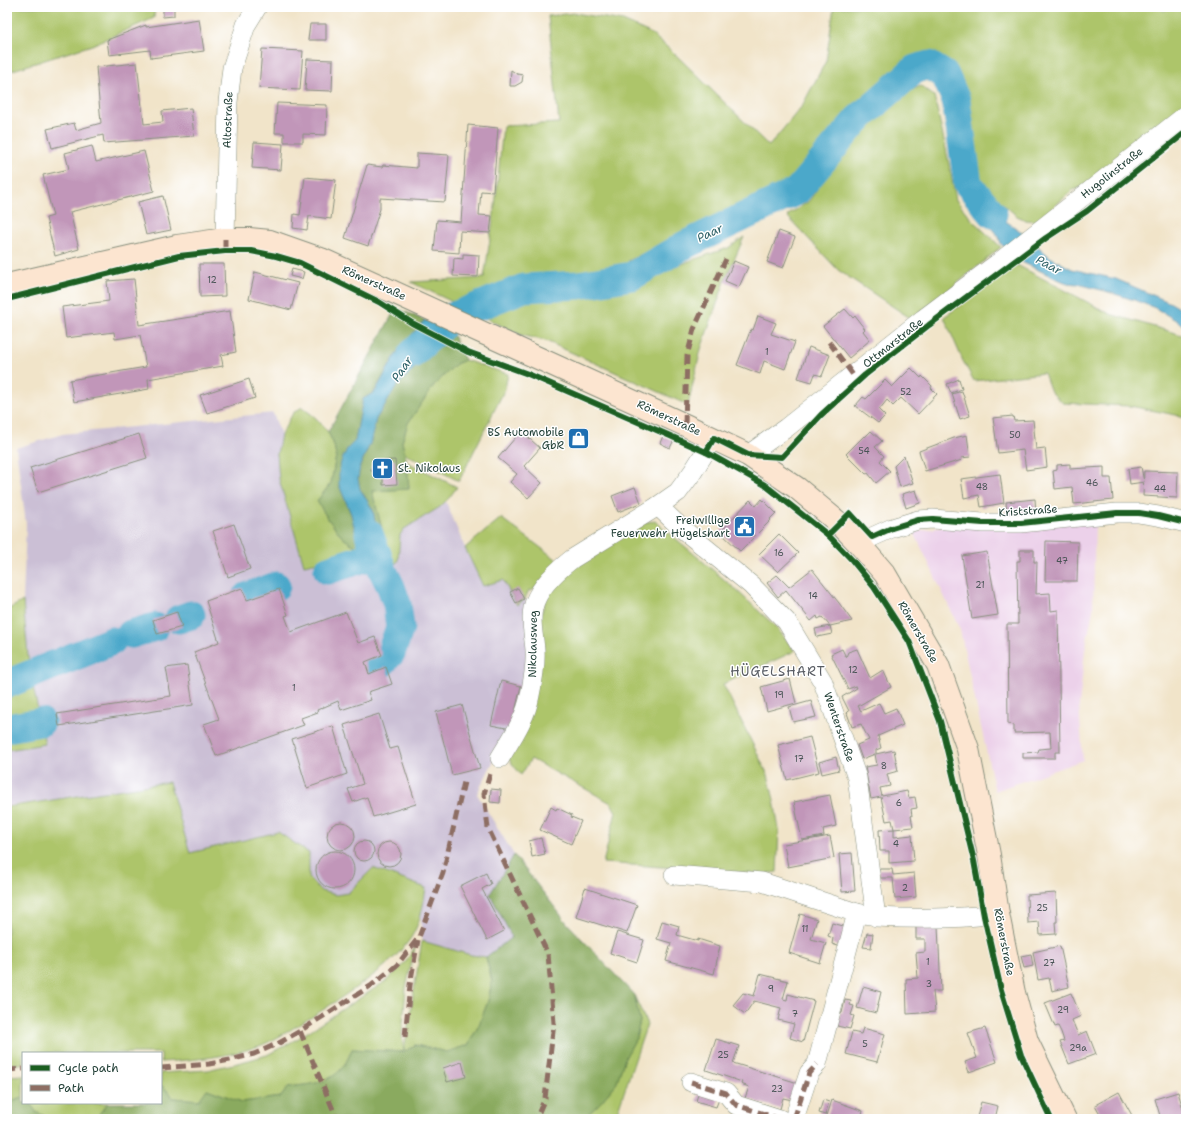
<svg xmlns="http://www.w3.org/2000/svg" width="1193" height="1126" font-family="'Shantell Sans',sans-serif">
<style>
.built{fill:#ecd1ea}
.industrial{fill:#cbbfd5}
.green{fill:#adc56b;stroke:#668150}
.forest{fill:#8aaa5f;stroke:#54744a}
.water{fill:#4ca8ca;stroke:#36727f}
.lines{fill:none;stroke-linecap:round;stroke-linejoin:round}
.river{stroke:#4ca8ca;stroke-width:29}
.building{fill:#c196b9}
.minor-casing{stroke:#88907e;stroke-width:20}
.secondary-casing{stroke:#88907e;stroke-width:24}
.minor{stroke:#fff;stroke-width:19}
.secondary{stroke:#fce5d0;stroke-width:22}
.quiet{stroke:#8d6e63;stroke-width:5;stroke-dasharray:10 5;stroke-linecap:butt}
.cycleway-casing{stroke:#fff;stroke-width:8}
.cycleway{stroke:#1b5e20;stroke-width:6}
.labels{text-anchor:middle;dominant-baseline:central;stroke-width:3;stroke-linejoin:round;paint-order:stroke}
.number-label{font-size:9px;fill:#485355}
.street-label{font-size:11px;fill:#1f3d34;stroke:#fff}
.poi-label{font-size:11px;fill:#1f3d34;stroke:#fff;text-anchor:end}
.water-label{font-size:12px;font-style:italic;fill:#2f6268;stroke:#fff}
.quarter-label{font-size:13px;letter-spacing:1px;fill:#585c63;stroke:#fff}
</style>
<rect width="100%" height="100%" fill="#fff"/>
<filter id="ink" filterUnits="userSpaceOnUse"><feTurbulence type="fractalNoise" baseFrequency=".025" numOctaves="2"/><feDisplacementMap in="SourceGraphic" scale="8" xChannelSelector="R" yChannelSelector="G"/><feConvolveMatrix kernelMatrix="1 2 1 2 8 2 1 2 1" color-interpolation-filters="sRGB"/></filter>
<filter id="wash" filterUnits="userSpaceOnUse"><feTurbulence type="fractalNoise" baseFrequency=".012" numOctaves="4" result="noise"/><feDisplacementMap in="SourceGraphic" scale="16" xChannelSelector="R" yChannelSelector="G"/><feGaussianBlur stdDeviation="0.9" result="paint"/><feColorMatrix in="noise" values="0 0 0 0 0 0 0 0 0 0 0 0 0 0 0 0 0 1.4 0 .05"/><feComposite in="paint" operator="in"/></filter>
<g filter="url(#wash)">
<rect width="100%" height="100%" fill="#f1e4c9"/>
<polygon class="built" points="1095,521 1093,610 1085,650 1079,706 1083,760 995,791 960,630 914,532 942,527"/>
<polygon class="industrial" points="273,413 281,435 277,454 304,565 366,553 376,574 383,571 395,565 398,560 400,535 404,529 440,507 446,502 465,548 483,586 503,580 516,605 525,599 528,605 529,661 520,715 490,768 477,794 514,855 490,894 512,937 486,957 471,955 422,941 421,916 426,888 373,868 348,893 336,895 321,891 309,878 309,853 278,832 190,853 51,800 7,806 7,750 45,743 29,667 23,601 26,524 16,448 63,434"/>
<g class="green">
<polygon points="7,7 155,7 154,18 92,45 7,72"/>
<polygon points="834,7 1161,7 1163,11 1173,7 1186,7 1186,105 1081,188 1073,190 1040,219 1034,221 1026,220 1017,216 985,189 969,156 964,129 965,104 953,64 924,61 905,69 844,124 798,176 628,261 651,277 692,260 728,248 744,237 725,281 701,349 688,405 546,341 521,335 411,282 484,278 495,207 503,126 559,123 548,16 575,13 623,21 650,33 673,52 769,146 802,106 826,61"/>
<polygon points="921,86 934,96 946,149 956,200 973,221 1001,247 913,320 838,270 787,216 809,201 848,143 901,94"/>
<polygon points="1017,265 1110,314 1182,335 1186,338 1186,417 1130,406 1063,403 1051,392 1044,373 974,381 963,361 944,317"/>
<polygon points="465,360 508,374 505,389 459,481 404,453 402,442 408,423 434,385 456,364"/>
<polygon points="302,407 316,418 328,432 334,445 336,456 331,483 317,501 328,519 343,538 355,546 361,553 304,565 279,479 277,454 281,435 293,413"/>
<polygon points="407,462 457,487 449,498 440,507 404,529 400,535 398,560 395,565 389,568 379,545 382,529 372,491 409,489"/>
<polygon points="501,518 560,562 532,591 529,590 525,599 517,605 503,580 483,586 465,548"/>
<polygon points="655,521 733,587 776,627 795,651 723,684 768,775 774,800 779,830 777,872 762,874 603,863 616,812 611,803 531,759 521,775 507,757 538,626 546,597 563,573 645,522"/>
<polygon points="23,601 29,667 45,744 7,750 7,610"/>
<path d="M169,782L190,853L278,832L309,853V878L321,891L336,895L348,893L373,868L426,888C423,907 420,926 408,942C392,963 370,978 348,993C332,1004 316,1015 300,1024C287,1032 273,1041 259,1046C229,1057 193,1060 161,1062V1053H23V1064H7V807Z"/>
<path d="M422,941L471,955L486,957L492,981L488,1001L479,1025L468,1045L447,1052L415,1045L404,1052L352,1049C350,1054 348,1059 345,1064C332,1085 310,1084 288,1087L281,1097L242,1102L207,1089L200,1100L173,1098L164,1087L161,1086V1073L207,1070L238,1063L267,1055L297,1039L386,981L404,964L415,947L406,988L402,1035L404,1051Z"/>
<polygon points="634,995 647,1024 615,1119 583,1119 600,1103 616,1084 625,1058 636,1038 640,1021"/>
<polygon points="23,1075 23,1097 7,1102 7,1076"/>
<polygon points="30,1103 108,1103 95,1119 51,1119 36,1112"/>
</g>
<g class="forest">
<polygon points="396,308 425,320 398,351 374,392 363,399 355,441 347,449 339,485 351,514 355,530 366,553 361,553 355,546 343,538 328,519 317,501 331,483 336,456 334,445 328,432"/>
<polygon points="451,331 465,360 456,364 434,385 408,423 402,442 407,462 409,489 372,491 382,529 379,545 373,510 360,489 358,479 360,466 370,444 376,419 397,386"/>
<path d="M514,855L567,923L634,995L640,1021L636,1038L625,1058L616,1084L600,1103L583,1119H95L108,1103H161V1086L164,1087L173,1098L199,1100L207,1089L242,1102L281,1097L288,1087C310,1084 332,1084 345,1064C348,1059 350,1054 352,1049L404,1052L415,1045L447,1052L468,1045L479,1025L488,1001L492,981L486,957L512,937L490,894Z"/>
<polygon points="23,1097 23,1103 30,1103 36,1112 51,1119 7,1119 7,1102"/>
</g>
<g class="water">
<polygon points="968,184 974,186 1004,220 1019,230 1050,257 1072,269 1116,279 1171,303 1186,312 1186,329 1179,322 1155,308 1134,300 1105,291 1078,284 1067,283 1055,278 1022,262 1001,244 999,237 992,229 987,218 976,202"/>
<polygon points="425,320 451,331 397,386 376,419 370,444 360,466 358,479 360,489 373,510 379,545 389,568 377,574 355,530 351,514 339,485 339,472 341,462 347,449 355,441 363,399 375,392 398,351"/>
<path d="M397,584C403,597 413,612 409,626C408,629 405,633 403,637C395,661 400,662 374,672L370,660L382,655L381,653C386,640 395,624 391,610C390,603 386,597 385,589Z"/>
</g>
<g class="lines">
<g class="river">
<polyline points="412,354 452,317 524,288 579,285 632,276 685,245 797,191 857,120 915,69 929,65 945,75 956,100 968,184 993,214"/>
<polyline points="369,534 383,571 391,587 397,604 400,627 391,653 380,665 372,666"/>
<polyline points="328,570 377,554"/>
<polyline points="246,597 276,586"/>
<polyline points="179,619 191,615"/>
<polyline points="131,634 155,627"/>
<polyline points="7,684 112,641"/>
<polyline points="7,728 41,722"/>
</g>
</g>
<g id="blocks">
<g class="building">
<polygon points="163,7 174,7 174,16 163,17"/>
<polygon points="199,19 204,51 151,58 150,50 109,55 107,40 146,25 146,27"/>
<polygon points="310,24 326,24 326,40 308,40"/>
<polygon points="262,49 303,51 300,90 259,88"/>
<polygon points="307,59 333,60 332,91 305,90"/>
<polygon points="137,63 144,124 163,122 162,111 191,108 194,136 104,143 103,135 52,148 47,129 74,123 76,130 101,123 96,67"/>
<polygon points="511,70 517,74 523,75 522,82 515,86 510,86"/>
<polygon points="277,103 327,105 326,135 303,134 303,142 284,142 284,133 275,133"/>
<polygon points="468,125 498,128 493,192 481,191 479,215 492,216 490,233 460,231 459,253 434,251 437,220 461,222"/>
<polygon points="254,142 283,144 281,170 252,168"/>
<polygon points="92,146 96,162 144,151 154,191 70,212 79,249 55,256 46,218 53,216 43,175 69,169 65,153"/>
<polygon points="417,153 449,155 445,202 380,198 380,209 368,246 345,238 367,165 382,167 383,165 417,168"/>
<polygon points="305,177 336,180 331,219 309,216 307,230 293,228 294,214 300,215"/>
<polygon points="163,196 171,230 146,235 138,202"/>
<polygon points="779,231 795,237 783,268 767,262"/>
<polygon points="463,254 479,255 478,277 453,276 454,258 463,259"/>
<polygon points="734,261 748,267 739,287 725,281"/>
<polygon points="199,264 224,264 225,296 200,297"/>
<polygon points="292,269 304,272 302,279 290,276"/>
<polygon points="255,272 298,283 291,310 249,299"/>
<polygon points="134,279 139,325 230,311 236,352 221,355 223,366 148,379 149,389 74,402 70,380 146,367 140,335 115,339 114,332 66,338 62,307 109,301 107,281"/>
<polygon points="845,309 853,318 855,316 860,323 865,329 863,331 870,340 849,358 823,326"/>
<polygon points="758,316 776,323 771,334 795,342 785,369 764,361 760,374 737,365 751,329 753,330"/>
<polygon points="809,347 830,355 822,376 815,374 812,382 798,378"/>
<polygon points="911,368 921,378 922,376 932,386 931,388 937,394 918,414 901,398 893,406 887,400 879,410 885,416 878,423 855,406 863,397 866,399 885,380 892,387"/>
<polygon points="249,379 255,398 207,413 200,395"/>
<polygon points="959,379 962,389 951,393 947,384"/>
<polygon points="962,391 970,416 960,419 952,394"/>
<polygon points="1013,416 1014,421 1033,420 1036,449 1045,448 1047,467 1026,470 1023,450 998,453 993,418"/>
<polygon points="521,431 540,448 524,466 542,483 528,498 510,482 517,474 498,458"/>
<polygon points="871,431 882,441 875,447 884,456 880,461 890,471 876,483 868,473 866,474 846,454 864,436 865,437"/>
<polygon points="139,434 147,458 38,492 30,468"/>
<polygon points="967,435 970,457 961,458 962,460 925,471 919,451 954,438"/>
<polygon points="663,436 674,440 670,448 660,443"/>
<polygon points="904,456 913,483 900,487 894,466"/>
<polygon points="395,460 397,484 383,485 383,476 377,477 375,473 371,471 371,468 374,465 374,461"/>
<polygon points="1070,464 1070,469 1104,467 1104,478 1111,478 1113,500 1074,504 1072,487 1055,489 1053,471 1057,470 1057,465"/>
<polygon points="1141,467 1144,482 1130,484 1128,469"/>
<polygon points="1144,471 1178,472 1177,498 1143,496"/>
<polygon points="1000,474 1004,503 981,507 979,495 964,498 961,479"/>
<polygon points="635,487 641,503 618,512 612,496"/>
<polygon points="916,490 920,503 906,508 902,494"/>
<polygon points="762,499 776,513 770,519 771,520 740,551 720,532 750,500 756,506"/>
<polygon points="1035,499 1036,513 1007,515 1006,502"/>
<polygon points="234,524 250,569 228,577 213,531"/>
<polygon points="779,534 798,553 778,572 759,554"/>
<polygon points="1046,541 1078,542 1077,581 1045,581"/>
<polygon points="1020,550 1034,550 1034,562 1037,562 1036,594 1050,593 1051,611 1058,610 1060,752 1055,752 1055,758 1023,758 1023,753 1038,752 1039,749 1051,748 1050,732 1014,733 1014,725 1008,724 1007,624 1018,624 1017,561 1020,561"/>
<polygon points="987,552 998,615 972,619 962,556"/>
<polygon points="812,569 839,603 852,621 830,626 822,617 818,619 817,616 811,621 786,590 778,597 767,583 777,575 789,587"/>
<polygon points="242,588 247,600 279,589 288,615 285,616 291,632 346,612 358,643 375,637 381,653 382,655 365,662 369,674 386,667 392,684 368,692 371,700 341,710 338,701 317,710 318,712 301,718 304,725 216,756 204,724 219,719 194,652 219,642 206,601"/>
<polygon points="518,588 524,599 516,603 510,592"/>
<polygon points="177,612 182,627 157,634 153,620"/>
<polygon points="830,626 832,634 817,637 815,629"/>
<polygon points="842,649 846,657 848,652 857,649 870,678 883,670 891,687 858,706 861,711 879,703 884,713 896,708 903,725 878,736 881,748 876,750 876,754 894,750 898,771 887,774 890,786 880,788 882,796 907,791 909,798 915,797 917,808 911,809 912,816 911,816 913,827 894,829 892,820 886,821 881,797 871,799 865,767 877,765 875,754 862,759 857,745 869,740 861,724 852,727 847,713 849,711 842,697 857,688 856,686 848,689 831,654"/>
<polygon points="187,665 193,705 59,726 57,714 171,696 166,668"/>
<polygon points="790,679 796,703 767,711 761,687"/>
<polygon points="501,681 521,686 511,729 491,725"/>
<polygon points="811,701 816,717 793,722 789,707"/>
<polygon points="462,705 480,768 452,775 436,712"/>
<polygon points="379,714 390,749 398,747 416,804 373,817 367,797 353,802 348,789 363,784 344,725"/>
<polygon points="333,726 347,774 307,788 292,739"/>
<polygon points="810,737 819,772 787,780 778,745"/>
<polygon points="836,757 839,770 822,774 819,762"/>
<polygon points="491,789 501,790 500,803 490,802"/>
<polygon points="830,795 836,826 823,829 824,836 802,840 794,802"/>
<polygon points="551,807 556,810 557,808 572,815 571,817 581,821 571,844 540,830"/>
<circle cx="341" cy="836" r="14"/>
<polygon points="894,829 894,837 912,835 914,861 889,863 889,851 880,851 879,830"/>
<polygon points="830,836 834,858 788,867 784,844"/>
<polygon points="541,838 545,854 532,857 529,841"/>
<circle cx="364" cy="851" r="10"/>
<circle cx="389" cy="854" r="12"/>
<circle cx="335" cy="870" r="19"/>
<polygon points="852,853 855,891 842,892 839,854"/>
<polygon points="879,869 892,869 893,875 914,873 916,897 895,899 893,878 880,878"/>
<polygon points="486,873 491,884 482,889 504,931 487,940 460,886"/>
<polygon points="585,888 637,905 627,933 576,917"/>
<polygon points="1056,893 1057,922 1055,922 1056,934 1040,935 1039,922 1028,923 1027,895"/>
<polygon points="800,914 817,919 811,939 826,943 820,963 789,953"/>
<polygon points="662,921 679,926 677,935 698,941 698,939 720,946 714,974 666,961 671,943 657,939"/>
<polygon points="832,923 847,927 841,947 832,944 833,938 828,936"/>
<polygon points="938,926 941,991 933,991 935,1012 907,1014 906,979 918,978 916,953 925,952 925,939 916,939 916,927"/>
<polygon points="617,932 644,940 637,962 610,953"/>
<polygon points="867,933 873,934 871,948 863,947"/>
<polygon points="1060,946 1069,987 1052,991 1049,978 1038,980 1033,952"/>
<polygon points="1031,954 1033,966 1024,968 1021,956"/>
<polygon points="760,974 788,981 783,999 787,1000 788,994 814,1001 803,1042 790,1038 794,1024 778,1020 781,1008 754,1001 745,1014 733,1005 743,993 754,996"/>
<polygon points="863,987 881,992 876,1013 857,1008"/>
<polygon points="1071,993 1081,1016 1072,1020 1078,1035 1087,1031 1096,1054 1069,1064 1060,1042 1064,1041 1061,1032 1058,1026 1055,1027 1045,1003"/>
<polygon points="845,1000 851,1001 850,1005 854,1006 851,1015 854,1016 850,1029 837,1026 840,1012 842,1013"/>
<polygon points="863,1028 885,1034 877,1062 846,1054 852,1032 861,1034"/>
<polygon points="985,1028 997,1062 969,1072 965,1062 977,1058 968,1033"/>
<polygon points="716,1039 739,1046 733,1063 798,1083 792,1100 783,1098 780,1109 745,1098 749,1087 741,1084 742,1082 706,1070"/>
<polygon points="462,1062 466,1077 447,1082 443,1068"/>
<polygon points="700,1088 721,1094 716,1107 696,1101"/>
<polygon points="1119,1092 1134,1119 1103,1119 1095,1105"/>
<polygon points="1178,1092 1186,1119 1161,1119 1155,1099"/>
<polygon points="823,1100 829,1102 825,1115 819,1113"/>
<polygon points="832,1100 863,1111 860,1119 826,1119"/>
<polygon points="981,1102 998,1106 995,1119 985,1119 977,1117"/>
</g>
</g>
</g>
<g filter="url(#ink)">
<use href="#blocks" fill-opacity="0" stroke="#88907e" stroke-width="1"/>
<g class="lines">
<defs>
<g id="minor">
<polyline points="225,239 228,102 232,68 246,25 257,7"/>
<polyline points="748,455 786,428 923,319 1002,260 1186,115"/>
<path d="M658,506L680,527L751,585L787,622L823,682L857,778L876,917C917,919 958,919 998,914"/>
<polyline points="860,545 872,537 892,528 918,520 933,519 983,523 1021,523 1117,513 1139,513 1158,516 1186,523"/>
<path d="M500,758C512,738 526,718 530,695C533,681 536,665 535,650C534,636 530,622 533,608C537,589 558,570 572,559L658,506L678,492L692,473L714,438"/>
<polyline points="674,875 762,882 857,913 869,915"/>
<polyline points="691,1082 726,1093 736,1105 780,1119"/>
<polyline points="794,1119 809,1073 817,1064 857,913"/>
</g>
<polyline id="secondary" points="7,285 177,246 225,239 249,239 270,241 321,259 685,425 748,455 797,488 839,523 860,545 885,574 938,665 968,749 989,855 998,914 1014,993 1027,1041 1065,1119"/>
</defs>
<use href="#minor" class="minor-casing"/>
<use href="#secondary" class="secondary-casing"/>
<use href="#minor" class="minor"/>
<use href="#secondary" class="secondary"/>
<g class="quiet">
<polyline points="225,239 225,251"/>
<polyline points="829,342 853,375"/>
<polyline points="685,425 687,356 694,329 726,259"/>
<polyline points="490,774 484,794 488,828 548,954 554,1023 545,1098 536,1119"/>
<polyline points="300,1031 337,1119"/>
<polyline points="405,1037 410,985 418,940"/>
<polyline points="161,1068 209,1064 230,1060 254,1054 279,1043 300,1031 372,985 397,965 419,937 443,873 464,782"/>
<polyline points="7,1070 23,1069"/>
<polyline points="691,1082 726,1093 736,1105 780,1119"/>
<polyline points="794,1119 809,1073 817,1064"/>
</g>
<defs>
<g id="cycleway">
<polyline points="7,299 179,256 225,251 251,251 276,256 300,263 379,302 412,323 468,352 528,374 668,435 706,452 765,485 828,535 852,560 874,587 909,641 940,721 974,861 984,916 1001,990 1021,1055 1051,1119"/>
<polyline points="706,452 714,438 748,455 782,457 821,415 865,375 929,325 1046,238 1087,211 1186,132"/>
<polyline points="828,535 850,513 872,537 892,528 918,520 933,519 983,523 1021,523 1117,513 1139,513 1158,516 1186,523"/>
</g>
</defs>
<use href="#cycleway" class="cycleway-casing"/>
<use href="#cycleway" class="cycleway"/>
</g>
</g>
<defs>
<symbol id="shop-square" viewBox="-11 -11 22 22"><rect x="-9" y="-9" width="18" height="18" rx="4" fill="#1f6fb2" stroke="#fff"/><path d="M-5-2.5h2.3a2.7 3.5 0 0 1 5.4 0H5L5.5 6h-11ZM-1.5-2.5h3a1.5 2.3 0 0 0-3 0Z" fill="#fff"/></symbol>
<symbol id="church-square" viewBox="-11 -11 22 22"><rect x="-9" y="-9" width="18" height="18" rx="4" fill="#1f6fb2" stroke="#fff"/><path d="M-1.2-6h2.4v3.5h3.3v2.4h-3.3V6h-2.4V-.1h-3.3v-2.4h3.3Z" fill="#fff"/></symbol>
<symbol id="civic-square" viewBox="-11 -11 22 22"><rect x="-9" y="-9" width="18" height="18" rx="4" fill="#1f6fb2" stroke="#fff"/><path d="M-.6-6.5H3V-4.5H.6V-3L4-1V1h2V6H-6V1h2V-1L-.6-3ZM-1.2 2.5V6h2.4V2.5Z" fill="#fff"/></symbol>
</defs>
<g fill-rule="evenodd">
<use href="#shop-square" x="566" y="426" width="25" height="25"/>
<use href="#church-square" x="370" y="456" width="25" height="25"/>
<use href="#civic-square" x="732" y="514" width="25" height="25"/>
</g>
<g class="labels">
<g class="number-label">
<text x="212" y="280">12</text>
<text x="767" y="352">1</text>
<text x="906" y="392">52</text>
<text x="1015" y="435">50</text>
<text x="864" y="451">54</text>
<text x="1092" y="483">46</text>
<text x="982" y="487">48</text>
<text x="1160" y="489">44</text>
<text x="779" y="553">16</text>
<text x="1062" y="561">47</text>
<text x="980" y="585">21</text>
<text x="813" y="596">14</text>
<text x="853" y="670">12</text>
<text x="294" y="688">1</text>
<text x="779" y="695">19</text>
<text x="799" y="759">17</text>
<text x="884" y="766">8</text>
<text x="899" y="803">6</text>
<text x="896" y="844">4</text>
<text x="905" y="888">2</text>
<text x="1042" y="908">25</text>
<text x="805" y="929">11</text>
<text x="928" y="962">1</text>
<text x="1049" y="963">27</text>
<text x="929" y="984">3</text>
<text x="771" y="989">9</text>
<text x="1063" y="1010">29</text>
<text x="795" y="1014">7</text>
<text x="865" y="1044">5</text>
<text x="1078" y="1048">29a</text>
<text x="723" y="1055">25</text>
<text x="777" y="1089">23</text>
</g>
<g class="street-label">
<text transform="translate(228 120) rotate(-88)">Altostraße</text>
<text transform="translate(1112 173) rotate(-38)">Hugolinstraße</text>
<text transform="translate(374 283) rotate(24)">Römerstraße</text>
<text transform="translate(893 343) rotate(-38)">Ottmarstraße</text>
<text transform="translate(669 418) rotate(25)">Römerstraße</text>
<text transform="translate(1028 511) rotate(-4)">Kriststraße</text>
<text transform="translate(918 632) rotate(60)">Römerstraße</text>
<text transform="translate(533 644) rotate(-89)">Nikolausweg</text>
<text transform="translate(839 727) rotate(71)">Wenterstraße</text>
<text transform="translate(1004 942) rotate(79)">Römerstraße</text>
</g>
<g class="poi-label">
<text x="564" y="432">BS Automobile<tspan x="564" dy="13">GbR</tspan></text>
<text x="398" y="468" text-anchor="start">St. Nikolaus</text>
<text x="730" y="520">Freiwillige<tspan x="730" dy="13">Feuerwehr Hügelshart</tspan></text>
</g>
<g class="water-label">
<text transform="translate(710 233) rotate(-26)">Paar</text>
<text transform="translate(1049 265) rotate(28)">Paar</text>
<text transform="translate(402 369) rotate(-56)">Paar</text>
</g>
<g class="quarter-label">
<text x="778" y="671">HÜGELSHART</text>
</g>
</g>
<rect width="1193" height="1126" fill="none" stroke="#fff" stroke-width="24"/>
<rect x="22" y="1052" width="140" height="52" fill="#ffffff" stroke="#a5b1ae"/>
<rect x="30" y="1065" width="20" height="6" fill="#1b5e20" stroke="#a5b1ae"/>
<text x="58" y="1072" font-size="12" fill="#1f3d34">Cycle path</text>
<rect x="30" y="1085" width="20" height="6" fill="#8d6e63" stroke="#a5b1ae"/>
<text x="58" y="1092" font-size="12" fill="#1f3d34">Path</text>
</svg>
